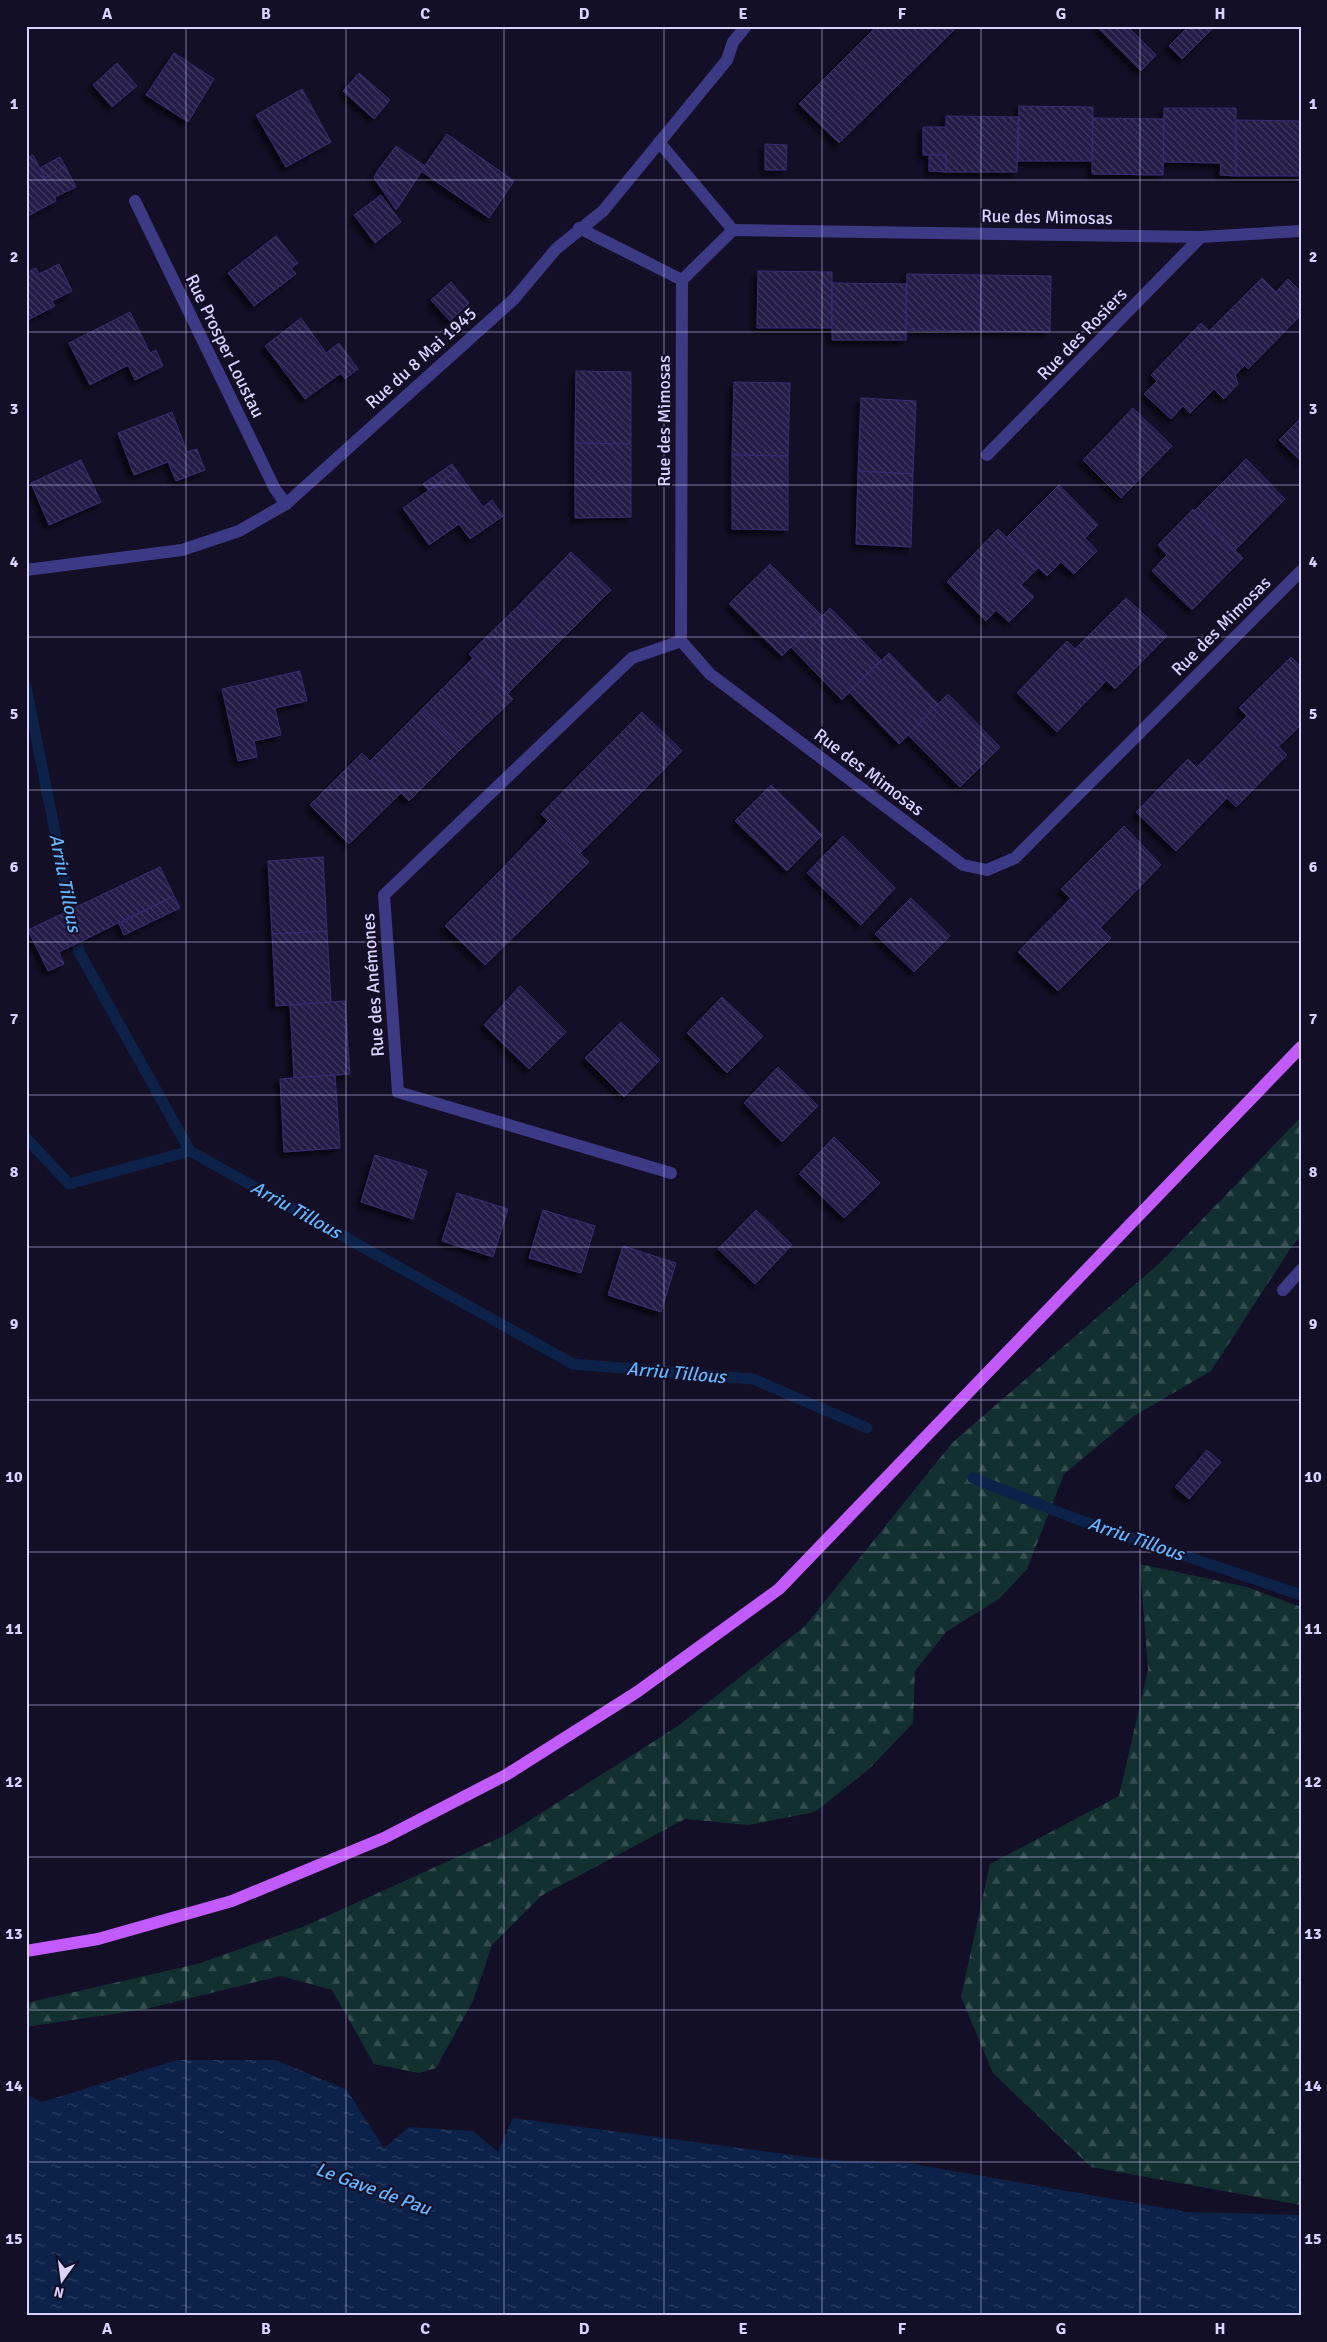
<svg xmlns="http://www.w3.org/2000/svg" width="1327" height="2342" font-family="Signika,sans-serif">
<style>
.forest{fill:url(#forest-firs)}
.water{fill:url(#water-ripples)}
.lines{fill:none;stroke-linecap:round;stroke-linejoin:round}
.stream{stroke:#0c2248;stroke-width:11}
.building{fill:url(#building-back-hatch);stroke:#3b2d73;filter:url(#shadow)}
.minor{stroke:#3d3a85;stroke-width:12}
.major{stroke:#c25bff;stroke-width:12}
.grid{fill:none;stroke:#d9d4ff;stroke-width:1;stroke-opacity:0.55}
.labels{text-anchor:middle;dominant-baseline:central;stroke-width:4;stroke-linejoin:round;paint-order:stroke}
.street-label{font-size:18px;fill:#d9d4ff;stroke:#130f26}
.water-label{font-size:19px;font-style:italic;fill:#62b6ff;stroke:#130f26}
.neatline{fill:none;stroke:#d9d4ff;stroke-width:2}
.grid-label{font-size:16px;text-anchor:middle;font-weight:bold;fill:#d9d4ff}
</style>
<defs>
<pattern id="forest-firs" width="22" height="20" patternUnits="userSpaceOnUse" patternTransform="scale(1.25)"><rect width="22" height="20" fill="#12302f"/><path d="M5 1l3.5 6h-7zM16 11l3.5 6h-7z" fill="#344d4e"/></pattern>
<pattern id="water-ripples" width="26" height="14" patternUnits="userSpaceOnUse" patternTransform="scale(1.25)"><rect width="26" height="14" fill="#0c2248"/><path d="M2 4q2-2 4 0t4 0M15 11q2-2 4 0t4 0" fill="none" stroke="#2f4163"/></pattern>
<pattern id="building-back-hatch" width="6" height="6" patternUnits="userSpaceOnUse" patternTransform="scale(1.25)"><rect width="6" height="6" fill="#241b47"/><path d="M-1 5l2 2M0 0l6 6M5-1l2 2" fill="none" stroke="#433b63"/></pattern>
<filter id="shadow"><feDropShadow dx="-4.5" dy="4.5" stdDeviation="2.5" flood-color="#0009"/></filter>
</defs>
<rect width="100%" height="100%" fill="#130f26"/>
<g class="forest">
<polygon points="1301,1117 1301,1236 1292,1246 1211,1371 1134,1416 1064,1474 1027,1569 1000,1598 946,1632 915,1671 913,1723 869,1769 815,1812 748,1825 685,1819 541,1896 492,1945 473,2001 436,2068 419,2073 374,2064 332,1990 281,1976 146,2009 26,2027 26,2003 197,1964 305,1926 508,1834 678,1726 805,1626 952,1443 1161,1262"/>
<polygon points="1140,1564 1247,1587 1301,1607 1301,2205 1091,2167 993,2073 961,1997 990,1864 1119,1796 1148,1670"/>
</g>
<polygon class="water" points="177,2060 276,2060 347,2090 384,2148 409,2127 473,2131 498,2152 513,2118 831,2160 908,2163 1187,2212 1301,2215 1301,2316 26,2316 26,2107"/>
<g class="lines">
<g class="stream">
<polyline points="26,686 79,952 190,1151 573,1364 753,1379 867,1428"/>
<polyline points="26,1138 69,1184 190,1151"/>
<polyline points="973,1478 1079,1520 1301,1595"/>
<polyline points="26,2100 47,2111"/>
</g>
</g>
<g class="building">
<polygon points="877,26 958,26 839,143 799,104"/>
<polygon points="1096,26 1127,26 1156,55 1141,71"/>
<polygon points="1189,26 1215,26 1182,59 1169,46"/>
<polygon points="174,53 214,79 188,122 146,95"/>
<polygon points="117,63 137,86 112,107 93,85"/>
<polygon points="359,73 390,100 374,119 343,91"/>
<polygon points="302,89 331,142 286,167 256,115"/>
<polygon points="1019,106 1093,107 1092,161 1018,161"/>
<polygon points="1164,108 1236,108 1236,176 1220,175 1221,163 1163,162"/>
<polygon points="946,116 1018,117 1017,172 946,172 946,155 923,155 923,127 946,127"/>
<polygon points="1093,118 1164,119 1163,175 1092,174"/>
<polygon points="1236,120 1301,121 1301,176 1236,176"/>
<polygon points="447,134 514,181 489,218 421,171"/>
<polygon points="765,144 787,145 786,170 765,170"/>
<polygon points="396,146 425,166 399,206 376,173"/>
<polygon points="33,155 45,178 65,166 76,187 55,197 56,201 26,217 26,158"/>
<polygon points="929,155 946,155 946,172 929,171"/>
<polygon points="60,157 65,166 45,178 40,168"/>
<polygon points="376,173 399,206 396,210 374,178"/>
<polygon points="381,195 401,222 375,243 354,215"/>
<polygon points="276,236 298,263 291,268 296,274 254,306 228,273"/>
<polygon points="59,264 72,291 52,301 55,306 26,321 26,273 36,268 39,274"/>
<polygon points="758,271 832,272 832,328 757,328"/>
<polygon points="907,274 981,275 980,331 906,330"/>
<polygon points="981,275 1051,276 1050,332 980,331"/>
<polygon points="1262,278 1276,292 1288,279 1301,292 1301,310 1297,313 1300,316 1248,369 1209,331"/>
<polygon points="451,282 469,303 450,321 431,300"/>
<polygon points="832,283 906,284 906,340 832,340"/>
<polygon points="130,312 150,353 156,350 163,366 135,380 128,365 90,385 69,343"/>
<polygon points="301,318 326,353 339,343 358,369 345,379 341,373 305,399 265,346"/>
<polygon points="1201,323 1245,365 1235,375 1238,384 1224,399 1214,389 1190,413 1183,406 1171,419 1144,394 1157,381 1151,375"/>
<polygon points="576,371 631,372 631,444 575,443"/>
<polygon points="734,382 790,383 788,456 732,455"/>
<polygon points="861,398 916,401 913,474 858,471"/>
<polygon points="1133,408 1172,446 1121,498 1083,460"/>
<polygon points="172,412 187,452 197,449 205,470 176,481 168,462 134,475 118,433"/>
<polygon points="1301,418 1301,461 1279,440"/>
<polygon points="575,443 631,444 631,517 575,518"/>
<polygon points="732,455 788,456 788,530 732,529"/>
<polygon points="1246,459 1285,499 1235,550 1194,511"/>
<polygon points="81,460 101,502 49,525 31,483"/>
<polygon points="452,464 457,471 428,490 423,484"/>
<polygon points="457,471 483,507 492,500 503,516 470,539 459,524 429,545 403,508"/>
<polygon points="858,471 913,474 911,547 856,544"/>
<polygon points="1059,485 1098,525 1085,538 1097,551 1074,574 1061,562 1047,576 1007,537"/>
<polygon points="1193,509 1243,558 1192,610 1152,571 1167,555 1158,545"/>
<polygon points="998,529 1038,568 1021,585 1034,597 1009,622 996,610 986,621 947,582"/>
<polygon points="571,552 611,590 559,642 520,604"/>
<polygon points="770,564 822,616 782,656 729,604"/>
<polygon points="1126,598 1167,636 1115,689 1075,649"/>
<polygon points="520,604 559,642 507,694 469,654"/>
<polygon points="830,608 881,660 842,700 791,647"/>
<polygon points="1067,641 1107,680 1057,732 1017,693"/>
<polygon points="889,653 939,705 899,744 849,692"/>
<polygon points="1291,657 1301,667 1301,725 1278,747 1239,708"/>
<polygon points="473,658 513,699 461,749 421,710"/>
<polygon points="300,671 307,701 275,708 281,735 254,741 257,757 238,761 222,689"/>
<polygon points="948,694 1000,747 960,787 908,735"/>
<polygon points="421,710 461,749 409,801 370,761"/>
<polygon points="642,712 682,751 631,803 591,763"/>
<polygon points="1247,716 1287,755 1236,807 1196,768"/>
<polygon points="362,753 401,793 349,844 310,805"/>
<polygon points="1188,759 1227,798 1176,851 1136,812"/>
<polygon points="591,763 631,803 580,853 541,814"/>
<polygon points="771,785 822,835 787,871 735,821"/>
<polygon points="548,821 589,862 538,913 498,873"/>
<polygon points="1124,826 1161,865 1100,928 1061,889"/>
<polygon points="843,836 895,888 861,925 807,873"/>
<polygon points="323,857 327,931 272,934 268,861"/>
<polygon points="160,867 174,896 59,952 64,964 48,971 28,930"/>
<polygon points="498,873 538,913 485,965 445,926"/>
<polygon points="174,896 180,908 124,935 119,924"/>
<polygon points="911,898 950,936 914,972 875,934"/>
<polygon points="1070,899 1111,938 1058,991 1018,952"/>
<polygon points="327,931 331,1002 276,1006 272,934"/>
<polygon points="520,986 566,1032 529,1069 484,1025"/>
<polygon points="722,997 763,1036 727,1073 687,1033"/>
<polygon points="345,1001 350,1074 294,1078 290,1005"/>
<polygon points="621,1022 660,1060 624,1097 585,1058"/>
<polygon points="778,1067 818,1106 782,1142 744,1103"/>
<polygon points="335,1075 340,1148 284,1152 280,1079"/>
<polygon points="834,1137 880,1183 844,1218 799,1174"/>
<polygon points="375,1155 427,1171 413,1219 361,1202"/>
<polygon points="457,1193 508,1209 493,1257 442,1241"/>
<polygon points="543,1210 595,1226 581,1273 529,1258"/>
<polygon points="756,1210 792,1245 755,1284 718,1249"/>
<polygon points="623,1246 676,1263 661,1312 608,1295"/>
<polygon points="1207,1450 1221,1462 1189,1499 1175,1487"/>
</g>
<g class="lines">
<g class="minor">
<polyline points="659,142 733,230"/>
<polyline points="135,201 275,489 286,504"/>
<polyline points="579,228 682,280"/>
<polyline points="1301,231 1201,237 733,230 682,280 681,641 710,674 963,865 987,870 1015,858 1301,571"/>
<polyline points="987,455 1201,237"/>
<polyline points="26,570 182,550 239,531 286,504 514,299 556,249 603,211 727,60 733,42 746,26"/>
<polyline points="671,1173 398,1092 384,895 632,658 681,641"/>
<polyline points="1283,1290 1301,1270"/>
</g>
<polyline class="major" points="26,1951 98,1939 232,1901 384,1838 506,1775 637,1692 779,1589 1301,1047"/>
</g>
<path class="grid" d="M186,26V2316M346,26V2316M504,26V2316M664,26V2316M822,26V2316M981,26V2316M1140,26V2316M26,180H1301M26,332H1301M26,485H1301M26,637H1301M26,790H1301M26,942H1301M26,1095H1301M26,1247H1301M26,1400H1301M26,1552H1301M26,1705H1301M26,1857H1301M26,2010H1301M26,2162H1301"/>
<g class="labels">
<g class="street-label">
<text transform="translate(1047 217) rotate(1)">Rue des Mimosas</text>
<text transform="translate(1082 334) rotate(-46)">Rue des Rosiers</text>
<text transform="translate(225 346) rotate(64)">Rue Prosper Loustau</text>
<text transform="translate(421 358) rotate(-42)">Rue du 8 Mai 1945</text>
<text transform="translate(664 421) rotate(-90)">Rue des Mimosas</text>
<text transform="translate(1221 626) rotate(-45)">Rue des Mimosas</text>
<text transform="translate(869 772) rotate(37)">Rue des Mimosas</text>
<text transform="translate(373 985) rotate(-94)">Rue des Anémones</text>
</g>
<g class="water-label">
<text transform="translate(65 883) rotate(79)">Arriu Tillous</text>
<text transform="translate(296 1210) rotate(29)">Arriu Tillous</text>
<text transform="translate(676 1373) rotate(5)">Arriu Tillous</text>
<text transform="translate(1136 1539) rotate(19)">Arriu Tillous</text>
<text transform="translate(373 2189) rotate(20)">Le Gave de Pau</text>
</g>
</g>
<rect width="1327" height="2342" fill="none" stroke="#130f26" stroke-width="55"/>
<g transform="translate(62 2280) rotate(194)" stroke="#130f26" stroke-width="4" paint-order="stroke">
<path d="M0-4L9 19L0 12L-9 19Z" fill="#d9d4ff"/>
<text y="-8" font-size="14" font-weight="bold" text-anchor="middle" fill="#d9d4ff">N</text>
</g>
<rect x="28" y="28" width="1272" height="2286" class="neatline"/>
<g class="grid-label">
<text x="107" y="19">A</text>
<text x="266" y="19">B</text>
<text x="425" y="19">C</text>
<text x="584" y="19">D</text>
<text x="743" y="19">E</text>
<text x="902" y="19">F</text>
<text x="1061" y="19">G</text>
<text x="1220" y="19">H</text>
<text x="14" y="109">1</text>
<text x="1313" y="109">1</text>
<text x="14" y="262">2</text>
<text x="1313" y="262">2</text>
<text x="14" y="414">3</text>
<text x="1313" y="414">3</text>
<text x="14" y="567">4</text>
<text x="1313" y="567">4</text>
<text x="14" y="719">5</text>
<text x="1313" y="719">5</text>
<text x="14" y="872">6</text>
<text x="1313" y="872">6</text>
<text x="14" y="1024">7</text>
<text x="1313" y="1024">7</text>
<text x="14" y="1177">8</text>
<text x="1313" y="1177">8</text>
<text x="14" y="1329">9</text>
<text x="1313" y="1329">9</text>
<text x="14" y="1482">10</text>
<text x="1313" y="1482">10</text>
<text x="14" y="1634">11</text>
<text x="1313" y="1634">11</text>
<text x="14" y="1787">12</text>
<text x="1313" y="1787">12</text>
<text x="14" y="1939">13</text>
<text x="1313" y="1939">13</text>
<text x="14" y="2091">14</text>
<text x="1313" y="2091">14</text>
<text x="14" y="2244">15</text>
<text x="1313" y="2244">15</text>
<text x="107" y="2334">A</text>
<text x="266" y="2334">B</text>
<text x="425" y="2334">C</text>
<text x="584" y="2334">D</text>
<text x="743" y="2334">E</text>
<text x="902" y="2334">F</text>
<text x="1061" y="2334">G</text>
<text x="1220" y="2334">H</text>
</g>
</svg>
